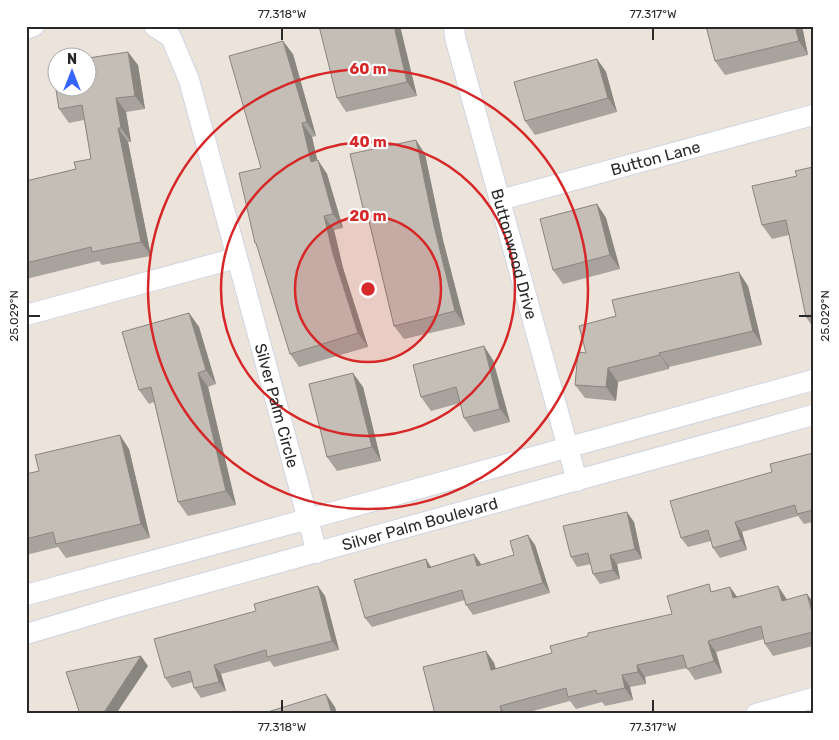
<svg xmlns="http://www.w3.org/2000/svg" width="839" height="740" font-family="Rubik,sans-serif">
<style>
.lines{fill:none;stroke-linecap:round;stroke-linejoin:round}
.minor-casing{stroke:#cfd4e3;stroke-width:22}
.minor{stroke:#fff;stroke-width:20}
.wall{fill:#a9a39d}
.shaded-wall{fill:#89857f}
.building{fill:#c4beb6;stroke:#89857f}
.ticks{fill:none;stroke:#292929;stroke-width:2}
.ring{fill:none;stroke:#d62828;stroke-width:2.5}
.labels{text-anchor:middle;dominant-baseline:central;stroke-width:4.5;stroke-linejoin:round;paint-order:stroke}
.street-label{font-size:16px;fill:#292929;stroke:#fff}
.centre{fill:#d62828;stroke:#fff;stroke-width:2.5}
.ring-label{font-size:15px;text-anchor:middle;font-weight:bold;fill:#d62828;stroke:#fff;stroke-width:4.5;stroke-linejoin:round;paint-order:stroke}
.neatline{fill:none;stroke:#292929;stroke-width:2}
.ticks-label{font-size:12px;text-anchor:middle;fill:#292929}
</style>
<rect width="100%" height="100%" fill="#ece3da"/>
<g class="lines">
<defs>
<g id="minor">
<path id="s1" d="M154,26L171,37L189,80L317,553"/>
<path id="s2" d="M454,26L455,37L577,481"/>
<polyline points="26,29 34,26"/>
<path id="s3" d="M500,200L813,115"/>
<polyline points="26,315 236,258"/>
<polyline points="26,595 308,519 813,380"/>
<path id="s4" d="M26,634L114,608L813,415"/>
<polyline points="756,714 813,698"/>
</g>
</defs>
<use href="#minor" class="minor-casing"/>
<use href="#minor" class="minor"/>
</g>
<g class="wall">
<polygon points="400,26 417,96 346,112 337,98"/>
<polygon points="490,26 504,26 492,29"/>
<polygon points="706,26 802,26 808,55 725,75 715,61"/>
<polygon points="293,54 316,136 312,137 317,160 327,174 343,228 334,230 343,268 368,347 299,367 290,354 258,247 255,243 261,168"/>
<polygon points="597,59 606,72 617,112 535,135 525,121"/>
<polygon points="138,65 145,109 126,112 131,142 128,142 151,256 102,265 99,261 26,279 26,181 76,169 91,159 84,120 69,123 59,109"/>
<polygon points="425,154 443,240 465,325 404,339 394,326 367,214 363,208"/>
<polygon points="813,167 813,327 806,317 789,235 772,239 762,225 797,176"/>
<polygon points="597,204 606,218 620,269 563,284 553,270"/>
<polygon points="748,286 762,345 669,367 669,369 618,382 616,401 585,398 575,385 586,353"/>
<polygon points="189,313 199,327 216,384 208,387 236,505 188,516 178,502 154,402 149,404 139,390"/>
<polygon points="493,360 510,422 474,432 464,418 460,403 431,411 421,397"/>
<polygon points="363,387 381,461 337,471 327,457"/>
<polygon points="129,449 150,538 66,558 58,547 26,555 26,474"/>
<polygon points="813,453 813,522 804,524 798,516 742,532 747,550 720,558 713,548 711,541 688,547 681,538 772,472"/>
<polygon points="634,522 642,559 617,564 620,579 600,584 593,574 591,564 577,567 571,557"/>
<polygon points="535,545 550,593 473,615 466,605 465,600 372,627 365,618 426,559 431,567 474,554 481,565 514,555"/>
<polygon points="714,591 737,597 786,598 787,600 813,602 813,646 773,656 765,644 764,639 716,652 722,673 695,680 687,668 645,677 646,684 630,687 633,700 605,706 602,702 576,709 570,701 522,714 435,714 486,651 494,663 496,669 552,653 672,614"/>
<polygon points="325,596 339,650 274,667 270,661 221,674 226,691 201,698 194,688 193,682 172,688 165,678"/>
</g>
<g class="shaded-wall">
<polygon points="394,26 400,26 417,96 407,82"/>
<polygon points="795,26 802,26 808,55 799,41"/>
<polygon points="283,41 293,54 316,136 307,122"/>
<polygon points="128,52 138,65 145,109 135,96"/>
<polygon points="597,59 606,72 617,112 608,98"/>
<polygon points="116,98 126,112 131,142 121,128"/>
<polygon points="302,123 312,137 321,176 311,162"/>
<polygon points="118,128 128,142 151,256 141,242"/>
<polygon points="416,140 425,154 443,240 465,325 455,311 434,226"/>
<polygon points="318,160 327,174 343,228 333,214"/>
<polygon points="597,204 606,218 620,269 610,255"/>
<polygon points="324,216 334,230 343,268 368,347 358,333 333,254"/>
<polygon points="739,272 748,286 762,345 753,331"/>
<polygon points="189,313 199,327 216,384 206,370"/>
<polygon points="484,346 493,360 510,422 500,409"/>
<polygon points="659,353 669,367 669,369 660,355"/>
<polygon points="608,368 618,382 616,401 606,387"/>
<polygon points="198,373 208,387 236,505 226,491"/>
<polygon points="353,373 363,387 381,461 372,447"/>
<polygon points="120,435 129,449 150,538 141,524"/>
<polygon points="627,512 634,522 642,559 635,549"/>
<polygon points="735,522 742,532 747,550 741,540"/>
<polygon points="528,535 535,545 550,593 543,583"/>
<polygon points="474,554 481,564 484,575 477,566"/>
<polygon points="610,555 617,564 620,579 613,570"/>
<polygon points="426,559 432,569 428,568"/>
<polygon points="318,586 325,596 339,650 332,641"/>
<polygon points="778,586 786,598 790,613 782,601"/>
<polygon points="730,587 738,598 733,598"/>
<polygon points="807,594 813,602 813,616"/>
<polygon points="708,641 716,652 722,673 714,661"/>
<polygon points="486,651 494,663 499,682 491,670"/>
<polygon points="141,656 148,666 116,714 103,714"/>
<polygon points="214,665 221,674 226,691 219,682"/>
<polygon points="637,665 645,677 646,684 638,672"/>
<polygon points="622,675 630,687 633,700 625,688"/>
<polygon points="326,694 335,707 337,714 332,714"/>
<polygon points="500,706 505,714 502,714"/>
</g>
<g class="building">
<polygon points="319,26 394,26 407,82 337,98"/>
<polygon points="706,26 795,26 799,41 715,61"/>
<polygon points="283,41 307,122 302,123 311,162 318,160 333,214 324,216 333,254 358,333 290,354 256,243 255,243 239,173 261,168 229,56"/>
<polygon points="128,52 135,96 116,98 121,128 118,128 141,242 92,252 91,247 26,263 26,181 76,169 74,162 91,159 82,105 59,109 52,64 58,63 58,88 88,88 88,58"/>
<polygon points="597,59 608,98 525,121 514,82"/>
<polygon points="416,140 434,226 455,311 394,326 366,208 363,208 350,154"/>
<polygon points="813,167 813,315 806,317 786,220 762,225 752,186 797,176 795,171"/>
<polygon points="597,204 610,255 553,270 540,219"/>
<polygon points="739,272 753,331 659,353 660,355 608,368 606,387 575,385 578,352 586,353 579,326 616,316 612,300"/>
<polygon points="189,313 206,370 198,373 226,491 178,502 151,387 139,390 122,332"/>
<polygon points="484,346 500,409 464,418 456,387 421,397 413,365"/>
<polygon points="353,373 372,447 327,457 309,384"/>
<polygon points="120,435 141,524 56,544 53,532 26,539 26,474 39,471 35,455"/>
<polygon points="813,453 813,510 797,514 795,505 735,522 741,540 713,548 708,530 681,538 670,501 772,472 770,464"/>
<polygon points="627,512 635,549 610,555 613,570 593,574 588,553 571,557 563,526"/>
<polygon points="528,535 543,583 466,605 462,590 365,618 354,580 426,559 428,568 474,554 477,566 514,555 510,541"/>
<polygon points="709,584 711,592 730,587 733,598 778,586 782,601 807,594 813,616 813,632 765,644 761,626 708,641 714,661 687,669 683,655 637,665 638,672 622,675 625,688 597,694 596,690 568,697 566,688 500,706 502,714 435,714 423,667 486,651 491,670 552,653 550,646 588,636 588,633 672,614 667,596"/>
<polygon points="318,586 332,641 267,657 266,650 214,665 219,682 194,688 190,671 165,678 154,639 256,611 254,604"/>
<polygon points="141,656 103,714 80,714 66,672"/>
<polygon points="326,694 332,714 261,714"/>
<polygon points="238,711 239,714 230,714"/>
</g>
<path class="ticks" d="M282,28V40M653,28V40M28,316H40M799,316H812M282,700V712M653,700V712"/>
<circle cx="368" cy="289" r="73" fill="#d62828" fill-opacity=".12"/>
<g class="ring">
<circle cx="368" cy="289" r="73"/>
<circle cx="368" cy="289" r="147"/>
<circle cx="368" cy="289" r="220"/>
</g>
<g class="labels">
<g class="street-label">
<text stroke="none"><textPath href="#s3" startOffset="161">Button Lane</textPath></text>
<text stroke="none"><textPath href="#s2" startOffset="236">Buttonwood Drive</textPath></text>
<text stroke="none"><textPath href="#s1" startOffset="404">Silver Palm Circle</textPath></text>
<text stroke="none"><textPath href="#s4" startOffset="409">Silver Palm Boulevard</textPath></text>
</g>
</g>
<circle cx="368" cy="289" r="8" class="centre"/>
<g class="ring-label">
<text x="368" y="74">60 m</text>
<text x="368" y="147">40 m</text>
<text x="368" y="221">20 m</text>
</g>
<rect width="839" height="740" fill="none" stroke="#ffffff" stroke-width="55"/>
<g transform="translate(72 72)"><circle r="24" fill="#ffffff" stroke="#a9a9a9"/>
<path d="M0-4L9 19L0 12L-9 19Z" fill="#3466ff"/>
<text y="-8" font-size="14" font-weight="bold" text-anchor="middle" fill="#292929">N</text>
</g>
<rect x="28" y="28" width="784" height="684" class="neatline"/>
<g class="ticks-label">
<text x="282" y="18">77.318°W</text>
<text x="653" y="18">77.317°W</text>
<text transform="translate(14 316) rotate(-90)" y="4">25.029°N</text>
<text transform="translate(825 316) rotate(-90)" y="4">25.029°N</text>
<text x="282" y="731">77.318°W</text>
<text x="653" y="731">77.317°W</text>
</g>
</svg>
